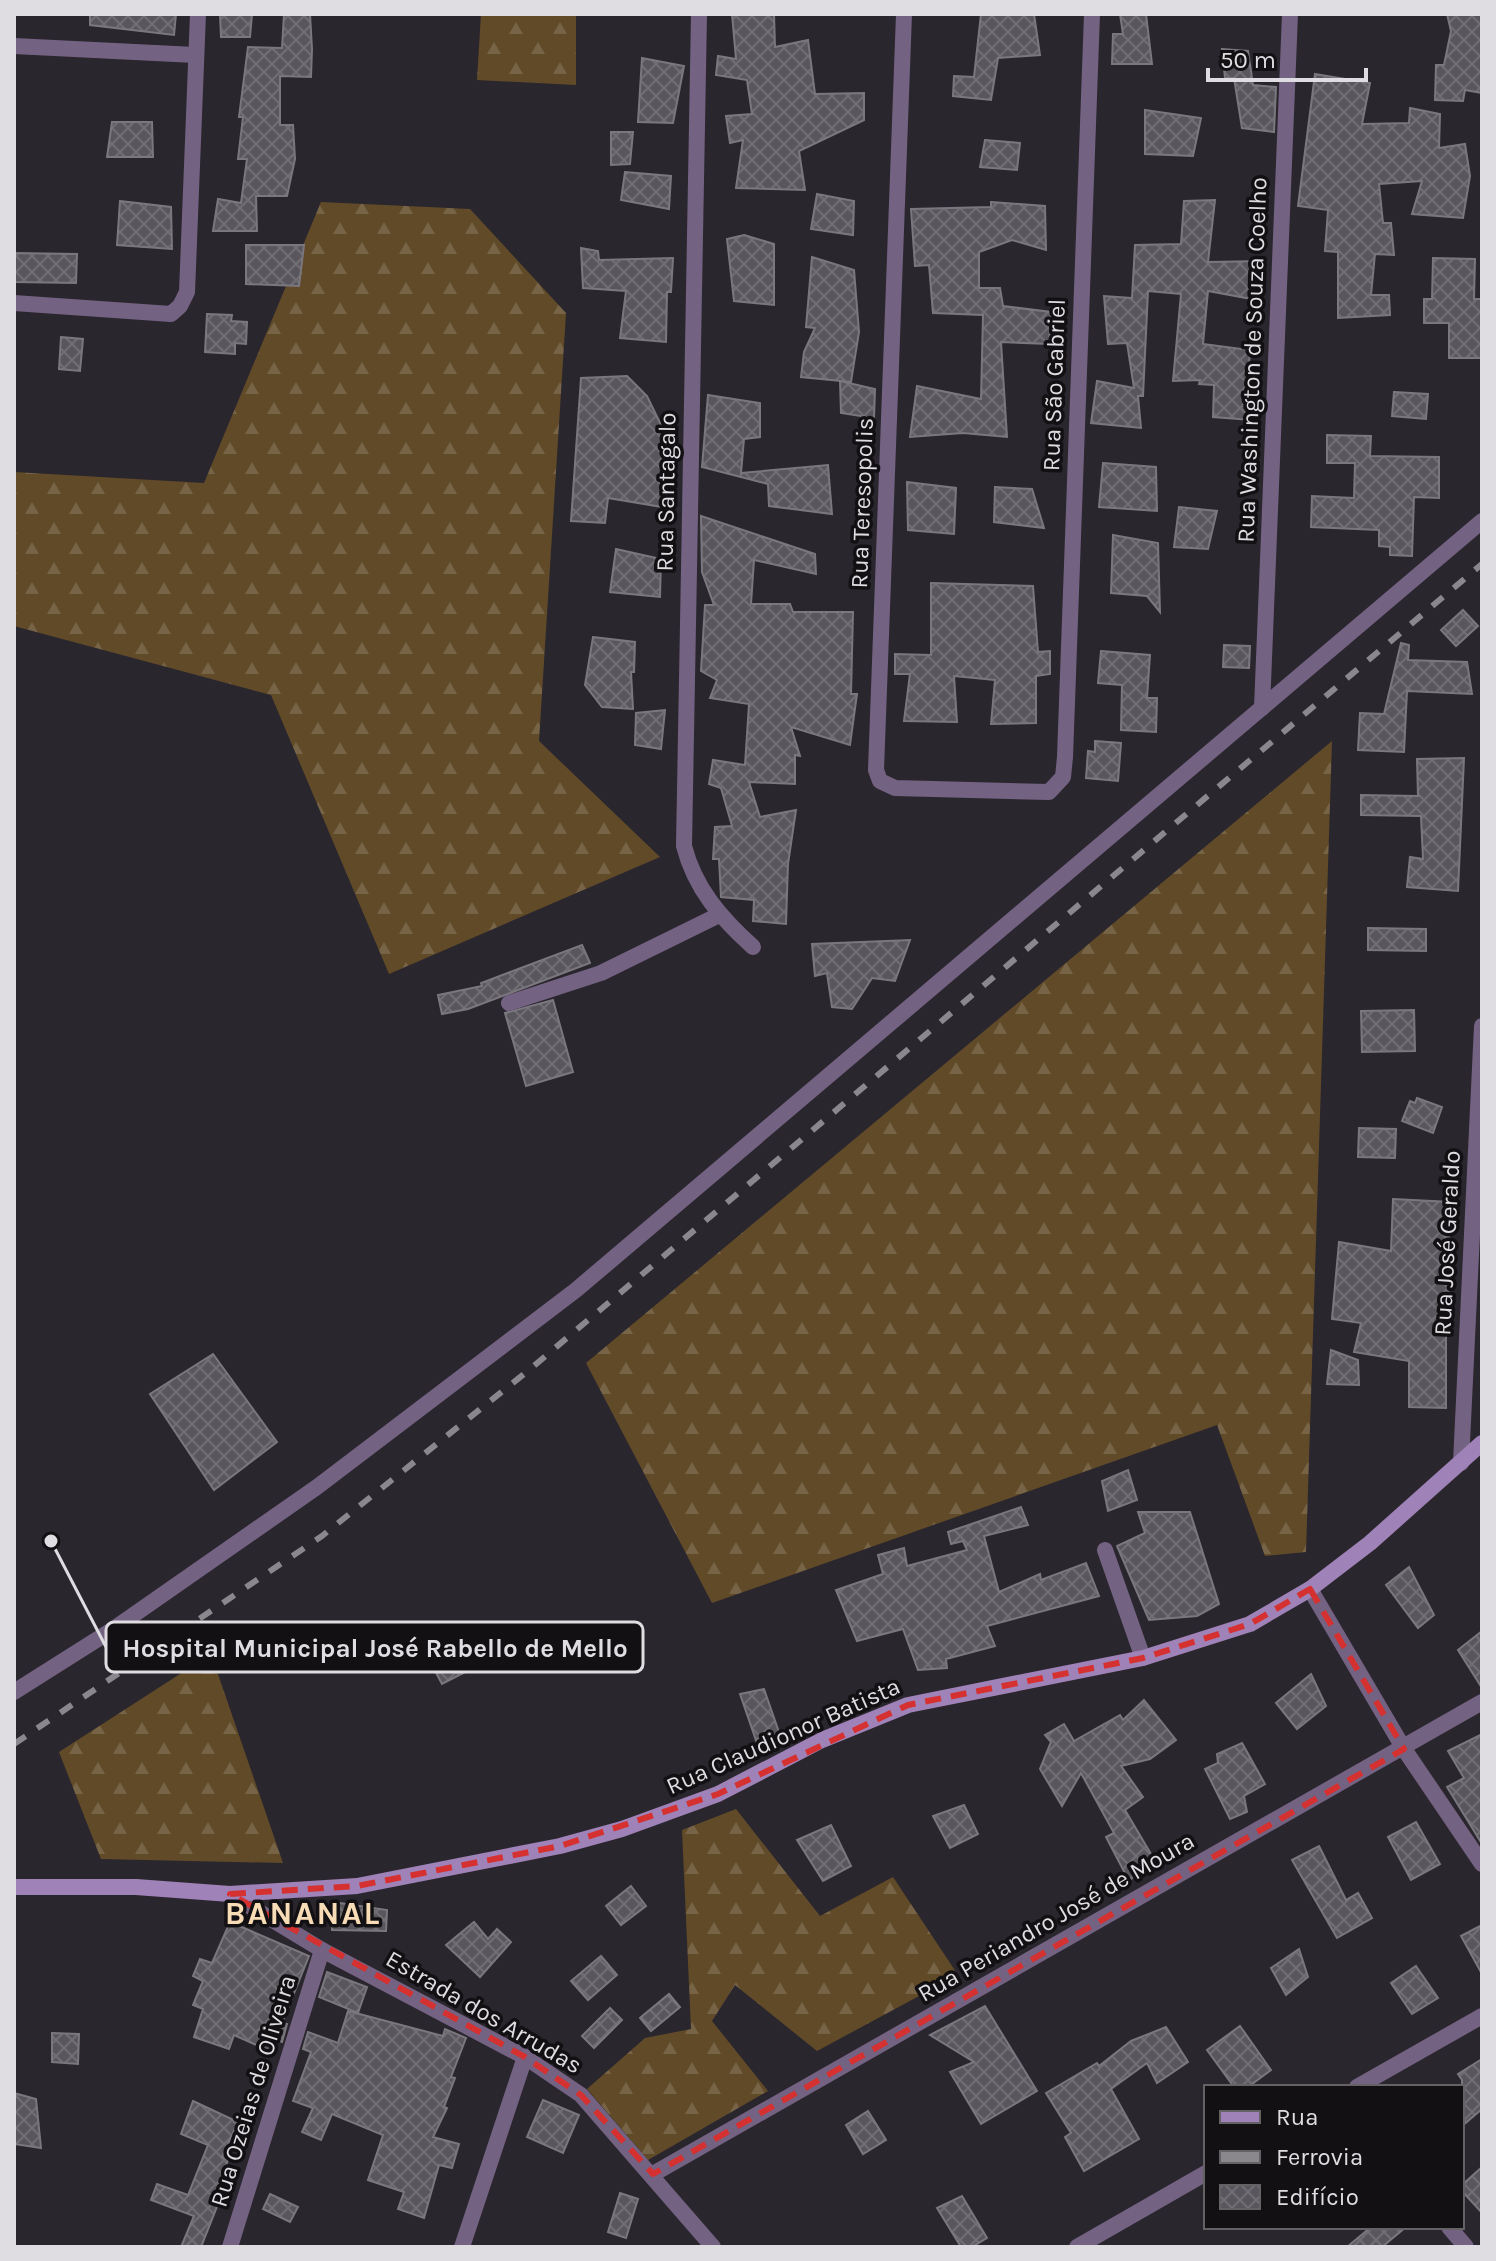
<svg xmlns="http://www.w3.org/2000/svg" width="1496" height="2261" font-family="Karla,sans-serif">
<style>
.forest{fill:url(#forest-firs)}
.building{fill:url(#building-cross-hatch);stroke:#7b777f;stroke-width:2}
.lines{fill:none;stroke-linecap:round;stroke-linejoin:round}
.street{stroke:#746283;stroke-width:16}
.secondary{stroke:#9f82b7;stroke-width:16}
.rail{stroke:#8a878d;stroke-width:6;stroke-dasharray:14 14;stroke-linecap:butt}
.marked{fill:none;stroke:#d63131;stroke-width:6;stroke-dasharray:16 10;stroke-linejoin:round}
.labels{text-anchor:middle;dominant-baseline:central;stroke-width:7;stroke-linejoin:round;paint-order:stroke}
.street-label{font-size:24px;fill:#dfdde1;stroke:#121013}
.district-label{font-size:32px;font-weight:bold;letter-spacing:2px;fill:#f8dcb5;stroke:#121013}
.leader{fill:none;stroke:#dfdde1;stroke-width:3}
.callout-dot{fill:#dfdde1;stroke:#121013;stroke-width:3}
.callout{fill:#121013;stroke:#dfdde1;stroke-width:3}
.callout-label{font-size:26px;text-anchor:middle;font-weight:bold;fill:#dfdde1}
</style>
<defs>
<pattern id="forest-firs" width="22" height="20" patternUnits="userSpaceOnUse" patternTransform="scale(2)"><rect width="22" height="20" fill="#614a28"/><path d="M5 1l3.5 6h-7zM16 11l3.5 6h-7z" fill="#776447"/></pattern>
<pattern id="building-cross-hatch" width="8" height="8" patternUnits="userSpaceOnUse" patternTransform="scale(2)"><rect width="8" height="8" fill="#5a565d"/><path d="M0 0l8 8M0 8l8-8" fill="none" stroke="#716e74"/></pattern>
</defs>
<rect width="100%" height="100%" fill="#2a262d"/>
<g class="forest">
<polygon points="481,14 576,14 576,85 477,80"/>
<polygon points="321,202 470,209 566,313 539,741 660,857 389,974 271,695 14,626 14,472 204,483"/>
<polygon points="1332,741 1306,1552 1265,1556 1217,1425 712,1603 586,1363"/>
<polygon points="211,1654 283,1863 101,1859 59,1752"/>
<polygon points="736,1809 820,1916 893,1877 958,1975 817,2051 735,1985 712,2021 768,2091 648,2160 587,2089 645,2038 691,2029 682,1830"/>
</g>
<g class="building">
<polygon points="90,14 176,14 174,35 90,25"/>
<polygon points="220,14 252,14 250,37 221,37"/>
<polygon points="284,14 310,14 312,49 311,77 280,76 280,125 293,125 295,159 287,196 256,196 257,231 213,231 218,199 241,203 247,159 238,159 243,117 239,117 248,47 282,48"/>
<polygon points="732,14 774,14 775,47 808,40 815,94 864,93 864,120 799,151 805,190 736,188 743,140 730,143 726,116 752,114 747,80 716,75 718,56 736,59"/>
<polygon points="981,14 1034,14 1040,55 998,58 991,100 953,96 954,76 974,77"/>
<polygon points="1120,14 1146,14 1152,64 1112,64 1113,34 1123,34"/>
<polygon points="1447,14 1482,14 1482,93 1465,90 1463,101 1435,100 1436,65 1444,65 1451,31"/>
<polygon points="1222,49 1248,51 1253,85 1276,87 1274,132 1242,128 1234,78 1225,78"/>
<polygon points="642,58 684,66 673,123 638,122"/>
<polygon points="1315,74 1370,83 1362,124 1409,123 1410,108 1440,114 1439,148 1465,144 1470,176 1463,218 1412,214 1422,181 1379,184 1383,223 1391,223 1394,255 1375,254 1371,295 1389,295 1390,315 1338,318 1338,252 1325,251 1328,210 1298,206"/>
<polygon points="1145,110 1201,118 1193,156 1145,154"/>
<polygon points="112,122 152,122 153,157 107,157"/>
<polygon points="611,132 633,132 630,164 611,165"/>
<polygon points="985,140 1020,143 1017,170 980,167"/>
<polygon points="625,172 671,176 669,209 621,200"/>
<polygon points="817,194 854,201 853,235 811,229"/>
<polygon points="1215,200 1208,262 1263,261 1257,300 1208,291 1203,344 1250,350 1247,393 1251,420 1213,417 1214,385 1199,384 1200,380 1173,381 1181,294 1148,291 1143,396 1138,396 1141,428 1091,423 1097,381 1134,388 1127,343 1108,344 1104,296 1132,298 1135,245 1181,244 1184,201"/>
<polygon points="120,201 171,207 172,249 117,245"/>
<polygon points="991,202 1045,206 1046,250 1012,240 979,252 979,288 1000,288 1003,306 1051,312 1049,344 1001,342 1007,437 963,433 910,437 917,386 981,399 983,315 933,313 929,265 915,266 911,209 991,207"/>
<polygon points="744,235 774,244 774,305 734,301 727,239"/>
<polygon points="246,245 304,245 299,286 246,284"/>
<polygon points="581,248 598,251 599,260 673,258 671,292 667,292 666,342 620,338 626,291 583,288"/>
<polygon points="14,253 77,254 76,283 14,282"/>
<polygon points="812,257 854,270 859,332 851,382 801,377 804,352 815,328 806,327"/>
<polygon points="1433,258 1475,259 1474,299 1482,299 1482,358 1449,358 1449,323 1424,323 1424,299 1432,299"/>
<polygon points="207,314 232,315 231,321 247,322 246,344 235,343 235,354 205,352"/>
<polygon points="61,337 83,339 80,371 59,369"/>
<polygon points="627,376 647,396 663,429 662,507 608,498 605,523 571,521 581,378"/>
<polygon points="840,381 875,389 874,418 841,413"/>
<polygon points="1394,392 1428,394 1426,419 1392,416"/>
<polygon points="708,395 760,403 760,437 744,439 741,473 828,465 832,514 769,506 768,484 702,467"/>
<polygon points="1327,435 1371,436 1370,456 1439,457 1439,498 1414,497 1412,556 1390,555 1390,547 1379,546 1379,530 1311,527 1312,496 1354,498 1355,463 1327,463"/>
<polygon points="1103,463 1156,467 1157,511 1099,507"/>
<polygon points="907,482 956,488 954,534 908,530"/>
<polygon points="995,487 1032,489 1044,528 994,522"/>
<polygon points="1179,507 1217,511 1208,549 1174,547"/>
<polygon points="701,516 815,554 816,574 754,560 751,604 790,604 793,612 853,612 851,694 857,694 850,745 791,727 800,756 795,755 795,784 749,782 760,817 796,810 788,864 786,924 753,921 754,900 721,897 719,859 713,859 715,827 732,826 721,788 709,784 713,760 745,765 749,704 710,698 717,680 701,671 705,605 714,605 702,572"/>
<polygon points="1113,535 1158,543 1160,612 1147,596 1111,593"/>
<polygon points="616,549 661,559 660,597 610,592"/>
<polygon points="931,583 1033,586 1038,652 1050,651 1050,674 1036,676 1036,723 991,724 995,680 954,676 957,722 904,721 910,674 895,674 895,654 931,655"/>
<polygon points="1463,610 1478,626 1456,646 1441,630"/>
<polygon points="593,637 635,642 634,672 631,672 633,709 602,707 585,685"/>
<polygon points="1401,643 1409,645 1408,660 1467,662 1472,694 1407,691 1404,752 1358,750 1360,713 1384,714"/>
<polygon points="1224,645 1250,646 1249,668 1223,667"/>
<polygon points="1101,651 1150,655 1147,698 1157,698 1156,732 1121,730 1122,685 1098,683"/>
<polygon points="665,710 661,749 635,745 636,713"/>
<polygon points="1095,741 1121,743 1118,781 1086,778 1088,751 1095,752"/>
<polygon points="1464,758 1458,891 1407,887 1410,857 1423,859 1421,816 1361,815 1361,795 1418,796 1417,759"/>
<polygon points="1368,928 1426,929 1426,951 1368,950"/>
<polygon points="910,940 895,981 872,978 852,1009 832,1007 827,973 815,976 812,944"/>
<polygon points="582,945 590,963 468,1009 442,1014 438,995 482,986 481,983"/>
<polygon points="553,1000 573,1072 526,1086 505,1013"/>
<polygon points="1414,1010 1415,1051 1362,1052 1361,1011"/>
<polygon points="1417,1098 1442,1107 1433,1133 1402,1121 1410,1101 1415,1103"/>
<polygon points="1359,1128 1396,1129 1395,1158 1358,1157"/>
<polygon points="1393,1199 1451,1202 1449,1237 1445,1237 1451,1335 1446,1334 1446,1408 1409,1407 1409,1361 1354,1352 1361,1323 1332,1319 1339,1242 1391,1251"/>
<polygon points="1331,1350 1358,1360 1359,1385 1327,1384"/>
<polygon points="213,1354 277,1442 214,1490 150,1394"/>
<polygon points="1128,1470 1137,1500 1108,1511 1102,1481"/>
<polygon points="1021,1507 1028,1525 984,1536 999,1592 1040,1574 1041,1580 1086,1563 1099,1596 987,1626 995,1646 946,1659 947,1668 918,1670 903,1629 857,1641 836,1590 883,1574 878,1555 904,1548 907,1566 967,1550 963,1541 951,1544 948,1532"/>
<polygon points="1138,1512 1190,1512 1219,1604 1197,1616 1149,1620 1117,1546 1145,1533"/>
<polygon points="1409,1567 1434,1615 1418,1628 1386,1585"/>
<polygon points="1482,1631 1482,1688 1458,1650"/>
<polygon points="465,1632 481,1664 442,1684 425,1652"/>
<polygon points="1311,1674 1326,1706 1297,1729 1276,1703"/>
<polygon points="764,1689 780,1735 759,1749 740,1694"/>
<polygon points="1144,1700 1176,1740 1150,1759 1121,1766 1143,1797 1125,1810 1154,1859 1129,1881 1106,1837 1114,1833 1081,1773 1062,1806 1040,1769 1051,1742 1045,1735 1064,1724 1074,1741 1120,1715 1123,1720"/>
<polygon points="1482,1734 1482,1844 1447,1787 1464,1778 1448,1751"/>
<polygon points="1242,1743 1265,1784 1244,1796 1247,1812 1230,1819 1205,1769 1218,1763 1217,1754"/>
<polygon points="964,1805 978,1834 950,1848 933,1816"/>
<polygon points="1416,1822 1440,1864 1411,1880 1388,1837"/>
<polygon points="831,1825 851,1866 823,1881 797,1840"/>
<polygon points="1319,1846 1346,1900 1358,1893 1372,1918 1337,1938 1292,1860"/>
<polygon points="631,1886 646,1906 621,1925 606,1906"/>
<polygon points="333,1902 387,1910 386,1931 332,1930"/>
<polygon points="230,1922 309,1956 282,2023 287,2024 282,2042 277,2040 272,2052 234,2035 229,2049 194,2037 203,2009 193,2005 203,1981 193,1976 200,1959 212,1963"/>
<polygon points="474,1922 488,1939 497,1929 511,1942 480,1977 446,1945"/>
<polygon points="1482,1925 1482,1974 1461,1936"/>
<polygon points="1299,1949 1308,1977 1286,1995 1271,1968"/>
<polygon points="601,1956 617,1975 588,2000 571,1981"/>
<polygon points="1416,1966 1438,1998 1412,2014 1391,1983"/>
<polygon points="327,1972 367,1987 358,2013 319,1997"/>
<polygon points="669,1994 680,2007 651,2031 640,2018"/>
<polygon points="985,2006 1037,2091 981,2124 950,2072 974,2062 930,2035"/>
<polygon points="610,2008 622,2020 594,2048 582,2036"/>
<polygon points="348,2011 443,2036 445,2029 466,2038 451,2077 455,2078 444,2107 447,2108 433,2137 459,2144 452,2168 439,2165 424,2218 398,2209 404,2192 368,2180 383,2135 332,2114 321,2140 302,2132 313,2108 293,2101 311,2052 303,2049 308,2032 338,2043"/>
<polygon points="1240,2026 1271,2070 1248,2087 1234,2087 1207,2050"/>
<polygon points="1166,2027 1188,2062 1157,2083 1147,2063 1111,2089 1139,2139 1084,2171 1065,2137 1071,2133 1046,2093 1097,2063 1099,2066 1131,2041"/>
<polygon points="52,2033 79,2034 78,2064 52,2062"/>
<polygon points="1482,2059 1482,2109 1462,2126 1462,2080 1458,2074"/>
<polygon points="14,2093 36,2099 41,2148 14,2144"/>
<polygon points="543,2100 579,2115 563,2153 527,2137"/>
<polygon points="193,2101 238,2122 222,2157 228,2160 212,2202 218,2204 201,2247 181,2247 194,2216 151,2200 157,2184 188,2195 208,2145 181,2134"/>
<polygon points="868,2111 886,2140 863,2154 846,2125"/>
<polygon points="1482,2167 1482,2213 1462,2191 1462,2185"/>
<polygon points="620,2193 638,2199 626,2238 608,2232"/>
<polygon points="270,2194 298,2207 290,2222 263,2209"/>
<polygon points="962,2196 987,2238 972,2247 961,2247 937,2208"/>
<polygon points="1371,2227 1406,2227 1382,2247 1347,2247"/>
</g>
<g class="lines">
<g class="street">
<path d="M699,14L684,846C695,889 721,918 753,947"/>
<polyline points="904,14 876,770 880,781 895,788 1049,792 1063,777 1065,757 1092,14"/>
<polyline points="14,46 195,55"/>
<polyline points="14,303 171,314 180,306 187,292 198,14"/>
<polyline points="1262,708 1290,14"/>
<polyline points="509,1003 601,973 719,915"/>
<polyline points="1461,1463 1482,1026"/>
<polyline points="1105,1550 1143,1658"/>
<polyline points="1310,1589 1404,1749 1482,1864"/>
<polyline points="14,1692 112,1630 317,1487 576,1290 1482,521"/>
<polyline points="230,1894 322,1950 525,2057 581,2095 713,2247"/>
<polyline points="1357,2087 1482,2016"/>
<polyline points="653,2174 1482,1702"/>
<polyline points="1449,2227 1466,2247"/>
<polyline points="230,2247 322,1950"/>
<polyline points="462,2247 525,2057"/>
<polyline points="1077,2247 1206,2173"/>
</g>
<polyline class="secondary" points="14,1887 136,1887 230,1894 357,1886 560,1846 622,1829 718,1794 822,1740 908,1705 1143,1658 1250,1624 1310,1589 1370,1543 1482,1443"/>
<polyline class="rail" points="14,1744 322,1536 529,1370 1482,564"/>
</g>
<path class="marked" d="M1310,1589L1404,1749L653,2174L581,2095L525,2057L230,1894L357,1886L560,1846L718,1794L908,1705L1143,1658L1250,1624Z"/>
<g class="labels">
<g class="street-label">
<text transform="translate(1252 360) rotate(-88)">Rua Washington de Souza Coelho</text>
<text transform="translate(1054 385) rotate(-88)">Rua São Gabriel</text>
<text transform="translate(666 492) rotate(-89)">Rua Santagalo</text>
<text transform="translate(862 503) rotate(-88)">Rua Teresopolis</text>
<text transform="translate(1447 1243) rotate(-87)">Rua José Geraldo</text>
<text transform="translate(783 1736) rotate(-24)">Rua Claudionor Batista</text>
<text transform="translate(1056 1917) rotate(-30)">Rua Periandro José de Moura</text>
<text transform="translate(484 2012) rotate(30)">Estrada dos Arrudas</text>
<text transform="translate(253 2091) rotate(-73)">Rua Ozeias de Oliveira</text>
</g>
<g class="district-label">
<text x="303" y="1913">BANANAL</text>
</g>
</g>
<path class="leader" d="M51 1541L106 1647"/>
<circle class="callout-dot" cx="51" cy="1541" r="8"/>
<rect class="callout" x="106" y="1622" width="537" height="50" rx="8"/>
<g class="callout-label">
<text x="375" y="1657">Hospital Municipal José Rabello de Mello</text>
</g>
<rect width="1496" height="2261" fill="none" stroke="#dfdde1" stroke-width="32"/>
<rect x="1204" y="2085" width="260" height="144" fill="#121013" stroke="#646265" stroke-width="2"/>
<rect x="1220" y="2111" width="40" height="12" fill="#9f82b7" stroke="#646265" stroke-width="2"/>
<text x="1276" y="2125" font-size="24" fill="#dfdde1">Rua</text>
<rect x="1220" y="2151" width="40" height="12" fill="#8a878d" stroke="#646265" stroke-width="2"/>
<text x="1276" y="2165" font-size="24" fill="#dfdde1">Ferrovia</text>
<rect x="1220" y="2185" width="40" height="24" fill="url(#building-cross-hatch)" stroke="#646265" stroke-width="2"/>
<text x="1276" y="2205" font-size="24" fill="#dfdde1">Edifício</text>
<path d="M1208 68v12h158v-12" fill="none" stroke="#dfdde1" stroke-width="4"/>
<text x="1220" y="68" font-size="24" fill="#dfdde1" stroke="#121013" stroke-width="6" paint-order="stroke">50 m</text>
</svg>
